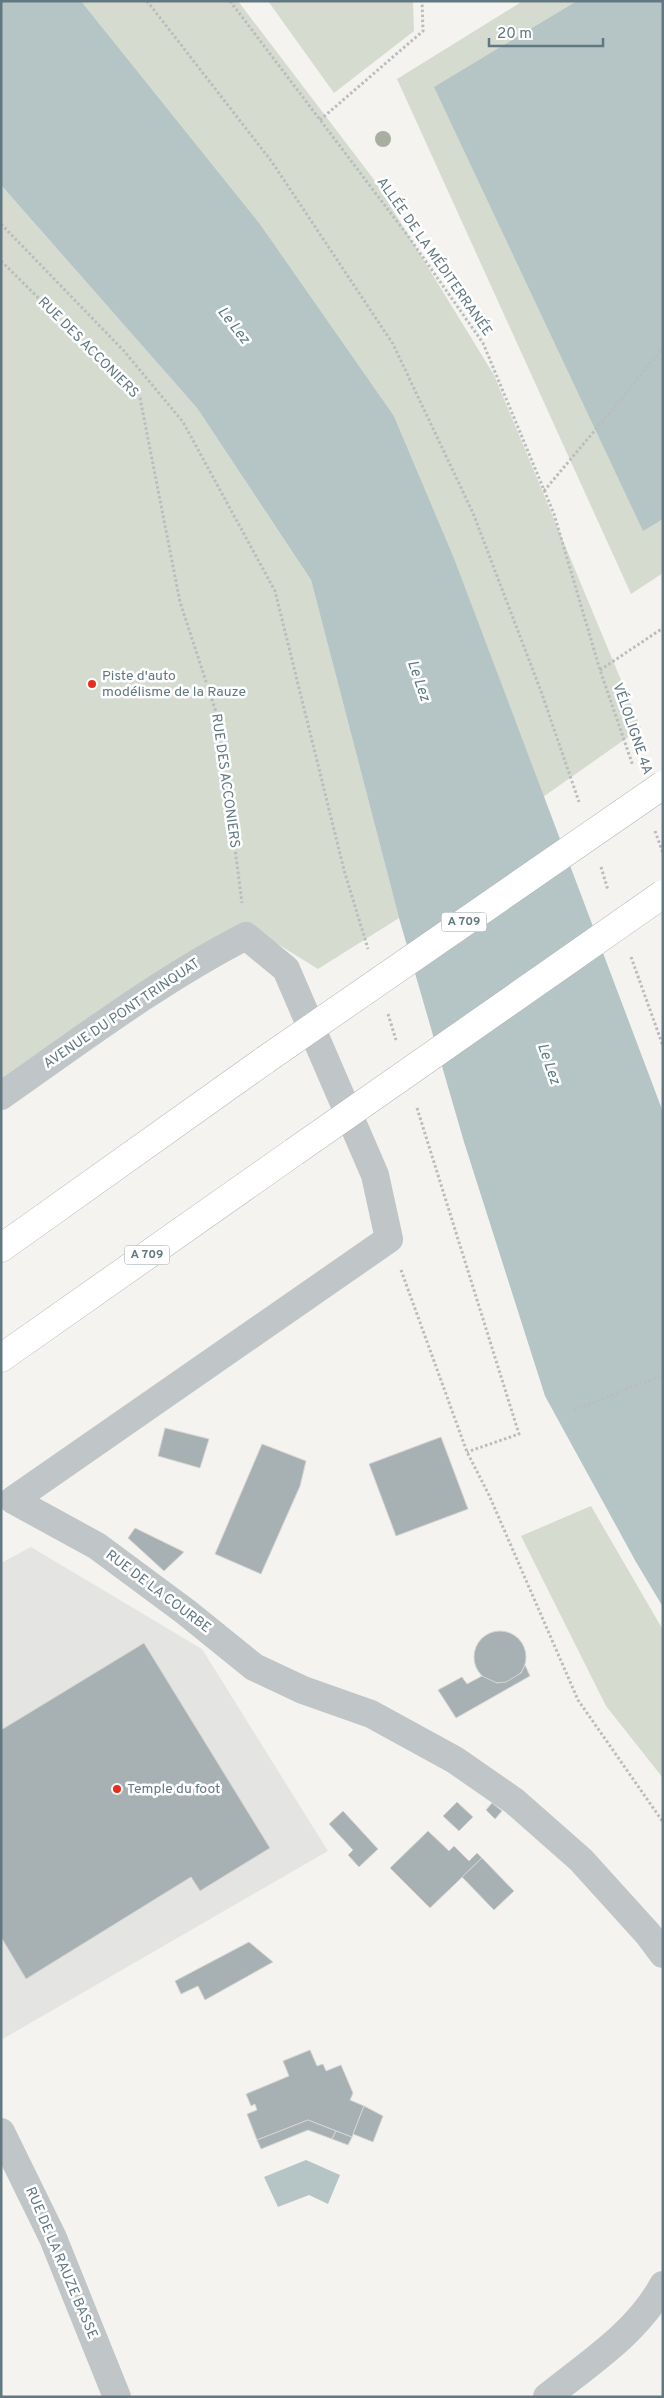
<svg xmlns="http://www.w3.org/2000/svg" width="664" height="2398" font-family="Overpass,sans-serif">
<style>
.built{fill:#e4e5e3}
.green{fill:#d6dbd0}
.water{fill:#b5c5c6}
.building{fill:#a7b1b4;stroke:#d5d4d2}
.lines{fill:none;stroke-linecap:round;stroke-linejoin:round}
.highway-casing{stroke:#b3b7b9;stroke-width:29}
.path{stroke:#babdbe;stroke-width:3;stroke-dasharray:2.5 2.5;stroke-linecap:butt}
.street{stroke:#c0c5c7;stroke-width:28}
.highway{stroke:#fff;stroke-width:28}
.highway-bridge-casing{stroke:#b3b7b9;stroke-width:29;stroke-linecap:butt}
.highway-bridge{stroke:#fff;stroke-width:28}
.tree{fill:#a8afa1}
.poi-dot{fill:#e52e1d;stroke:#fff;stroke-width:2}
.labels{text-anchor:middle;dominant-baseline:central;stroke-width:5;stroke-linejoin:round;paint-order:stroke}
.shield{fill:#fff;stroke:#91a0a7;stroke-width:1}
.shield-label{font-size:12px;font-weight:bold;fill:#627881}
.street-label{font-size:14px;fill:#627881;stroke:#fff}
.poi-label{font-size:14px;fill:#627881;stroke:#fff;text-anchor:start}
.water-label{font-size:15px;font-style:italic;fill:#5d7b7f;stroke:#fff}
</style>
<rect width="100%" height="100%" fill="#f4f3ef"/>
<polygon class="built" points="31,1547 202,1649 328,1851 1,2040 1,1563"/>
<g class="green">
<polygon points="81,1 238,1 375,181 494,375 641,728 543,797 454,558 394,416 260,224"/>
<polygon points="268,1 413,1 414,31 334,93"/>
<polygon points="523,1 663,1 663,573 631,594 397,79"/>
<polygon points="1,185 197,408 311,580 399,918 318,969 255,930 1,1082"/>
<polygon points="591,1506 663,1630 663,1778 606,1706 521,1536"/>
</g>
<g class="water">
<polygon points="1,1 81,1 260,224 394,416 454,558 663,1112 663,1607 636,1562 545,1396 464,1142 399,918 311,580 197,408 1,185"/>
<polygon points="577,1 663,1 663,519 643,531 434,87"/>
<polygon points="306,2160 340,2175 328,2204 309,2195 278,2207 264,2177"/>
</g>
<g class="building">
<polygon points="165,1428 209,1439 200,1468 158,1456"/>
<polygon points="441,1437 468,1509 396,1536 369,1464"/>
<polygon points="262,1444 306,1461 300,1486 261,1574 215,1554"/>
<polygon points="135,1528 184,1552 164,1571 128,1538"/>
<circle cx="500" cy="1657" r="26"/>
<polygon points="144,1643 270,1848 200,1891 191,1877 26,1979 1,1937 1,1730"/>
<polygon points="525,1665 530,1676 456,1718 438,1690 462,1677 467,1684 482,1676 497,1683 506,1682 521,1673"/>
<polygon points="457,1802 473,1817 459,1831 443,1816"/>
<polygon points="492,1803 502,1811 495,1819 486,1810"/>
<polygon points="343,1811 378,1849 359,1867 348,1855 353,1850 329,1824"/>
<polygon points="428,1831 449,1851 454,1846 469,1861 477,1853 482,1858 430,1908 390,1868"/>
<polygon points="482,1858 514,1891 494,1910 462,1877"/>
<polygon points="249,1942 273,1962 205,2000 198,1986 181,1994 175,1981"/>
<polygon points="310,2050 317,2066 323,2064 326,2071 341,2065 353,2093 350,2100 364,2106 352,2137 308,2120 257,2140 247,2114 257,2110 255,2104 251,2106 246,2094 289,2076 283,2061"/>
<polygon points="364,2106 383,2116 373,2142 353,2134"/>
<polygon points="308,2120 336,2131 332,2139 308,2130 261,2149 257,2140"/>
<polygon points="336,2131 352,2137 348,2145 332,2139"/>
</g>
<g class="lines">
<defs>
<g id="highway">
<polyline points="1,1248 265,1060"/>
<polyline points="1,1358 294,1152"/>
</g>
</defs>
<use href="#highway" class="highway-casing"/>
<g class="path">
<polyline points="147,1 272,162 393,344 473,513 542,694 579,802"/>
<polyline points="230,1 408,236 483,343 554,514 600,670 633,766"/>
<polyline points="320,120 423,31 422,1"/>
<polyline points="1,224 124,351 183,422 275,591 344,870 368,949"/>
<polyline points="1,261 140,398 180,602 218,718 242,903"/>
<polyline points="544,491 642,374 663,347"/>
<polyline points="600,670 663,628"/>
<polyline points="655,831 663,853"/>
<polyline points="601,867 608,890"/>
<polyline points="631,957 663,1046"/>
<polyline points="388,1014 396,1040"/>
<polyline points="417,1108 519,1434 467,1452"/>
<polyline points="401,1270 467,1452 489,1495 578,1700 663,1822"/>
<polyline points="574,1410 663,1375"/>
</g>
<g class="street">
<path d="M1,1096C81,1040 159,981 246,936L286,969L375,1175L389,1239L13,1500L97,1546L186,1612L254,1667L303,1690L371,1714L455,1760L514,1801L581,1860L648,1934L663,1954"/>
<polyline points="1,2132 53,2238 117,2397"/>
<path d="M547,2397C589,2363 637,2333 663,2285"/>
</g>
<use href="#highway" class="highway"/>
<defs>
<g id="highway-bridge">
<polyline points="265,1060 663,785"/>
<polyline points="294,1152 663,894"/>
</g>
</defs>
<use href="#highway-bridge" class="highway-bridge-casing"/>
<use href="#highway-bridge" class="highway-bridge"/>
</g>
<circle class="tree" cx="383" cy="139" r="8"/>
<g class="poi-dot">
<circle cx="92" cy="684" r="5"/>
<circle cx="117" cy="1789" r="5"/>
</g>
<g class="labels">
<g class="shield">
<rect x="441.5" y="912.5" width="45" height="19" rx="4"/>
<rect x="124.5" y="1245.5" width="45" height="19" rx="4"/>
</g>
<g class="shield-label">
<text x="464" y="922">A 709</text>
<text x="147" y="1255">A 709</text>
</g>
<g class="street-label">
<text transform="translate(434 257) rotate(55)">ALLÉE DE LA MÉDITERRANÉE</text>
<text transform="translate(88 348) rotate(45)">RUE DES ACCONIERS</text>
<text transform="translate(632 729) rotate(71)">VÉLOLIGNE 4A</text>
<text transform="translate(225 781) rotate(82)">RUE DES ACCONIERS</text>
<text transform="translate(122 1014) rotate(-34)">AVENUE DU PONT TRINQUAT</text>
<text transform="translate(158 1592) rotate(37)">RUE DE LA COURBE</text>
<text transform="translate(61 2263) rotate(67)">RUE DE LA RAUZE BASSE</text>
</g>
<g class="poi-label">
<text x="102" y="676">Piste d'auto<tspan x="102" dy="16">modélisme de la Rauze</tspan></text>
<text x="127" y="1789">Temple du foot</text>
</g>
<g class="water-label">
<text transform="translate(233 326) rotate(52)">Le Lez</text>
<text transform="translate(418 681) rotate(71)">Le Lez</text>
<text transform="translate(548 1064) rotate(71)">Le Lez</text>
</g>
</g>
<rect width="664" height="2398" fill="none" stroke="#627881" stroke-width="5"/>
<path d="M489 38v8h114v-8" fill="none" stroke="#627881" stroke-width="2.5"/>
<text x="497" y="38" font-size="15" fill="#627881" stroke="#ffffff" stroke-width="4" paint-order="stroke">20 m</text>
</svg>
